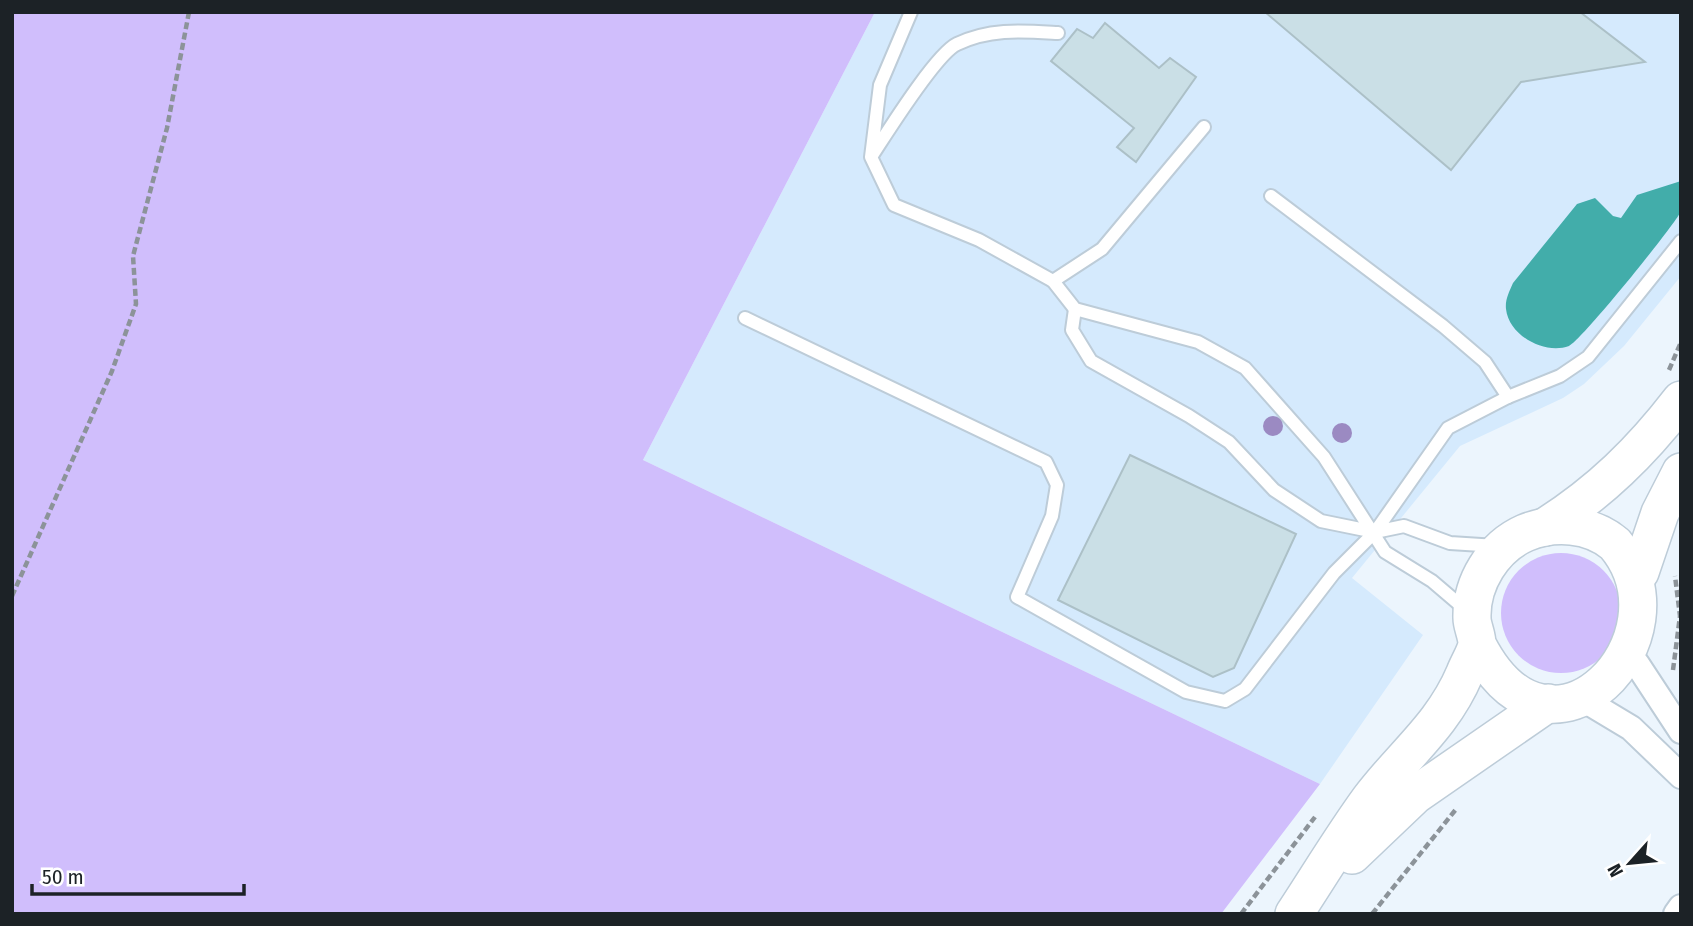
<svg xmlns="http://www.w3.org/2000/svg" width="1693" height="926" font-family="'Fira Sans Condensed',sans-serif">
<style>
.built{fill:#d5eafd}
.green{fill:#d0befc}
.water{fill:#42adaa}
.building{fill:#cadfe6;stroke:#acc0c7;stroke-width:2}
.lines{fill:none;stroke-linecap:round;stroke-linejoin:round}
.lane-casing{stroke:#bdccd8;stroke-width:16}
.street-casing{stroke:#bdccd8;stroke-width:28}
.primary-casing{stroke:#bdccd8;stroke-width:40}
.path{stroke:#8c9399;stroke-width:4.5;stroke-dasharray:7 3.5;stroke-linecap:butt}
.lane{stroke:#fff;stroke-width:12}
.street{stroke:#fff;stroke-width:24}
.primary{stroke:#fff;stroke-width:37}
.tree{fill:#9b8ac2}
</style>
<rect width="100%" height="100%" fill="#ecf5fd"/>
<polygon class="built" points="875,12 1681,12 1681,276 1624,346 1584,384 1563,398 1460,446 1352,578 1423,635 1320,784 643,460"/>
<g class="green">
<polygon points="12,12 875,12 643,460 1320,784 1221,914 12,914"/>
<circle cx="1561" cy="613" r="60"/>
</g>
<path class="water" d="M1681,181C1681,190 1683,205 1680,213C1672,228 1581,341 1569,346C1545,355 1509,336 1506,309C1505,300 1509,292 1513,283L1577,204L1595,198L1613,216L1621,218L1637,195Z"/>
<g class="building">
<polygon points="1265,12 1580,12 1645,62 1521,82 1451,170"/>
<polygon points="1105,23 1159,68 1170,58 1196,77 1136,162 1117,147 1134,128 1051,61 1077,29 1093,38"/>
<polygon points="1130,455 1296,534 1234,668 1213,677 1058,600"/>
</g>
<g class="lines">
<defs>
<g id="lane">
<polyline points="911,12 880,85 871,157 894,205 979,240 1053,281"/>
<polyline points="1204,127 1102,249 1053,281 1075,309 1198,342 1245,368 1324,457 1385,552 1432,581 1466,610"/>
<path d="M873,154C888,131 936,54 957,44C990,28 1023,31 1058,33"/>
<polyline points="1271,196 1443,326 1485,362 1508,397"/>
<polyline points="1075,309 1072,330 1091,361 1189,416 1229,442 1274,490 1321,521 1375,532 1404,526 1450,543 1497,546"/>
<polyline points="745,318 1046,462 1057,485 1052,516 1017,597 1186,692 1225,701 1245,689 1334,573 1375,532 1448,428 1508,397 1560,376 1588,357 1681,241"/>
</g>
<g id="street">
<polyline points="1637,664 1681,731"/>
<polyline points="1586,701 1631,728 1681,776"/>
<polyline points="1676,914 1681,907"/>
</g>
<g id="primary">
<path d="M1545,527C1600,492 1641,452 1681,400"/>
<polyline points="1640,572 1660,513 1681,472"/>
<polyline points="1352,855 1415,795 1548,703"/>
<path d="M1294,914C1319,876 1343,836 1370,799C1404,754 1442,727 1465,673C1468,665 1476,652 1477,644C1477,635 1472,626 1472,618C1471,583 1493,547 1525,533C1554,521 1590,523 1615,544C1693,636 1551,790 1477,644"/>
</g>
</defs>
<use href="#lane" class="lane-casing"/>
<use href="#street" class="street-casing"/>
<use href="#primary" class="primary-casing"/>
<g class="path">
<polyline points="1669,370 1681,342"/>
<polyline points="12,596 112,371 136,304 133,256 167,128 189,12"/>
<polyline points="1673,670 1680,616 1675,576"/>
<polyline points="1241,914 1315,817"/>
<polyline points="1372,914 1457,808"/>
</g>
<use href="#lane" class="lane"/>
<use href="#street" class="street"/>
<use href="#primary" class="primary"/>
</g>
<g class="tree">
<circle cx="1273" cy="426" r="10"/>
<circle cx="1342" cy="433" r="10"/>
</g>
<rect width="1693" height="926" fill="none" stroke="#1c2226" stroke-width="28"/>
<g transform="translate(1630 863) rotate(243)" stroke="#ffffff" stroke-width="5" paint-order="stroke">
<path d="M0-5L12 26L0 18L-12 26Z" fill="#1c2226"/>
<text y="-10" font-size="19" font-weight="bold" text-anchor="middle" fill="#1c2226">N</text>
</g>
<path d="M32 884v10h212v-10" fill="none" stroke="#1c2226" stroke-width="3.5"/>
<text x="42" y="884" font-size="21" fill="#1c2226" stroke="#ffffff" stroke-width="5" paint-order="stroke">50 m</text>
</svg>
